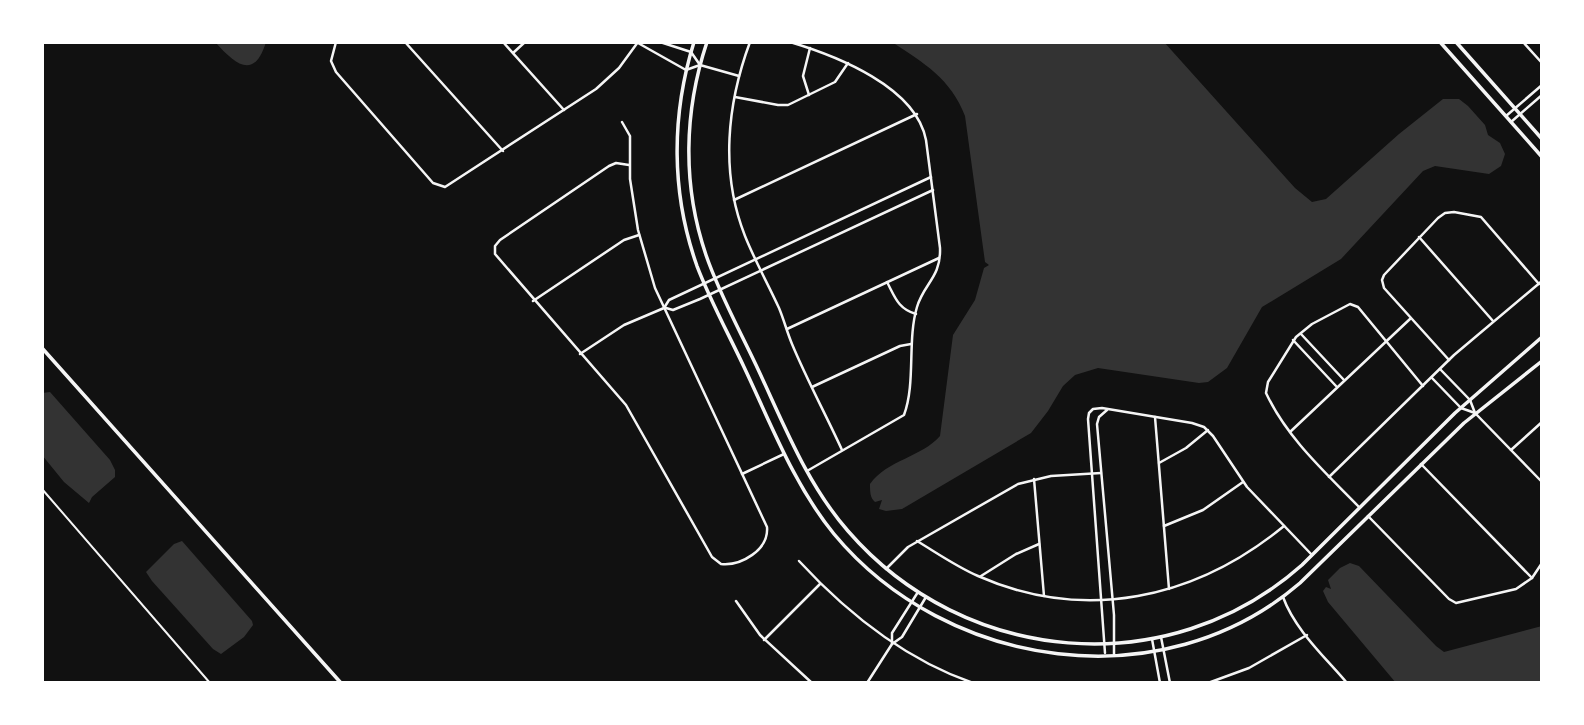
<svg xmlns="http://www.w3.org/2000/svg" width="1584" height="725" font-family="Signika,sans-serif">
<style>
.water{fill:#333}
.lines{fill:none;stroke-linecap:round;stroke-linejoin:round}
.service{stroke:#f5f5f5;stroke-width:2}
.minor{stroke:#f5f5f5;stroke-width:2.5}
.tertiary{stroke:#f5f5f5;stroke-width:3.5}
</style>
<rect width="100%" height="100%" fill="#111"/>
<g class="water">
<path d="M215,42H266C254,81 235,64 215,42Z"/>
<path d="M892,42H1164L1295,188L1312,202L1326,199L1399,134L1443,99H1459L1468,106L1485,125L1488,135L1500,143L1505,154L1501,166L1489,174L1435,166L1423,171L1341,259L1262,307L1227,368L1208,382L1199,383L1098,368L1075,375L1063,386L1048,411L1031,433L902,509L886,511L879,509L882,500L875,502C870,498 870,491 870,484C887,460 922,457 940,436L953,335L975,300L984,268L989,265L985,262L965,116C951,79 924,63 892,42Z"/>
<polygon points="50,392 110,460 115,470 115,477 92,497 89,503 64,482 42,455 42,393"/>
<polygon points="182,541 252,621 253,625 244,637 221,654 213,649 152,581 146,572 174,544"/>
<polygon points="1350,563 1359,566 1436,646 1444,652 1542,626 1542,683 1396,683 1328,602 1323,591 1326,587 1331,589 1328,580 1340,568"/>
</g>
<g class="lines">
<polyline class="service" points="42,489 210,683"/>
<g class="minor">
<polyline points="336,42 331,61 336,72 433,183 445,187 596,89 619,68 638,42"/>
<polyline points="405,42 503,151"/>
<polyline points="503,42 564,110"/>
<polyline points="660,42 691,52 700,65"/>
<path d="M750,42C727,104 720,173 745,236C755,261 768,284 779,308C784,320 787,332 792,344C807,380 826,415 842,450"/>
<path d="M790,42C837,56 916,87 926,140L940,248C941,278 924,283 917,307C907,340 916,383 904,415L807,471"/>
<polyline points="1523,42 1542,63"/>
<polyline points="638,43 686,70 700,65"/>
<polyline points="513,53 525,42"/>
<polyline points="700,65 739,76"/>
<polyline points="809,95 803,76 810,48"/>
<polyline points="735,97 778,105 788,105 835,82 848,63"/>
<polyline points="1506,116 1542,85"/>
<path d="M622,122L630,136V179L638,230L655,288L767,527C769,550 741,566 721,564L712,557L626,405L495,254V246L500,240L609,166L616,163L629,165"/>
<polyline points="1511,122 1542,95"/>
<polyline points="734,200 917,114"/>
<polyline points="1419,237 1493,321"/>
<path d="M887,282C895,297 898,309 916,314"/>
<polyline points="533,301 624,240 639,235"/>
<polyline points="666,308 673,310 700,299 933,190"/>
<polyline points="787,329 939,258"/>
<polyline points="1301,334 1344,380"/>
<polyline points="1293,340 1336,386"/>
<polyline points="580,354 624,325 664,308 669,300 931,177"/>
<polyline points="1449,360 1384,288 1382,280 1384,275 1438,218 1445,213 1454,212 1481,217 1539,284"/>
<polyline points="1440,369 1470,400 1475,413 1542,482"/>
<polyline points="1432,378 1461,408 1475,413"/>
<polyline points="812,387 900,346 911,344"/>
<polyline points="1107,410 1099,417 1097,424 1114,615 1114,654"/>
<polyline points="1155,417 1169,589"/>
<polyline points="1290,432 1410,319"/>
<polyline points="1511,450 1542,422"/>
<polyline points="1159,463 1186,448 1208,430"/>
<polyline points="1421,464 1532,578"/>
<polyline points="742,474 784,454"/>
<polyline points="1329,477 1454,355 1542,281"/>
<polyline points="1034,479 1044,596"/>
<path d="M1359,507C1325,472 1287,438 1266,393L1268,382L1296,337L1312,324L1350,304L1358,307L1423,386"/>
<polyline points="1368,516 1449,599 1456,603 1516,589 1532,578 1542,563"/>
<polyline points="1164,526 1203,510 1243,482"/>
<path d="M917,541C937,553 957,567 978,576C1085,623 1195,599 1284,526"/>
<path d="M799,561C848,614 904,659 973,683"/>
<polyline points="886,569 908,547 1018,484 1051,476 1101,473"/>
<polyline points="981,576 1016,554 1039,544"/>
<path d="M1283,597C1295,630 1325,657 1347,683"/>
<polyline points="736,601 760,635 812,683"/>
<polyline points="1161,637 1170,683"/>
<polyline points="1152,639 1160,683"/>
<polyline points="764,640 820,584"/>
<polyline points="892,644 892,633 918,592"/>
<polyline points="1105,653 1088,419 1089,413 1093,409 1102,408 1192,423 1204,427 1213,436 1247,487 1312,555"/>
<polyline points="867,683 892,644 902,637 926,597"/>
<polyline points="1208,683 1249,668 1307,635"/>
</g>
<g class="tertiary">
<path d="M694,42C671,116 671,193 697,266C710,300 728,333 744,367C771,424 794,485 834,534C947,670 1163,701 1300,583L1464,423L1542,361"/>
<path d="M707,42C684,111 682,185 706,255C719,293 739,329 756,365C783,422 806,483 848,531C964,665 1168,684 1302,565L1455,413L1542,337"/>
<polyline points="1440,42 1542,157"/>
<polyline points="1456,42 1542,139"/>
<polyline points="42,348 341,683"/>
</g>
</g>
<rect width="1584" height="725" fill="none" stroke="#ffffff" stroke-width="88"/>
</svg>
